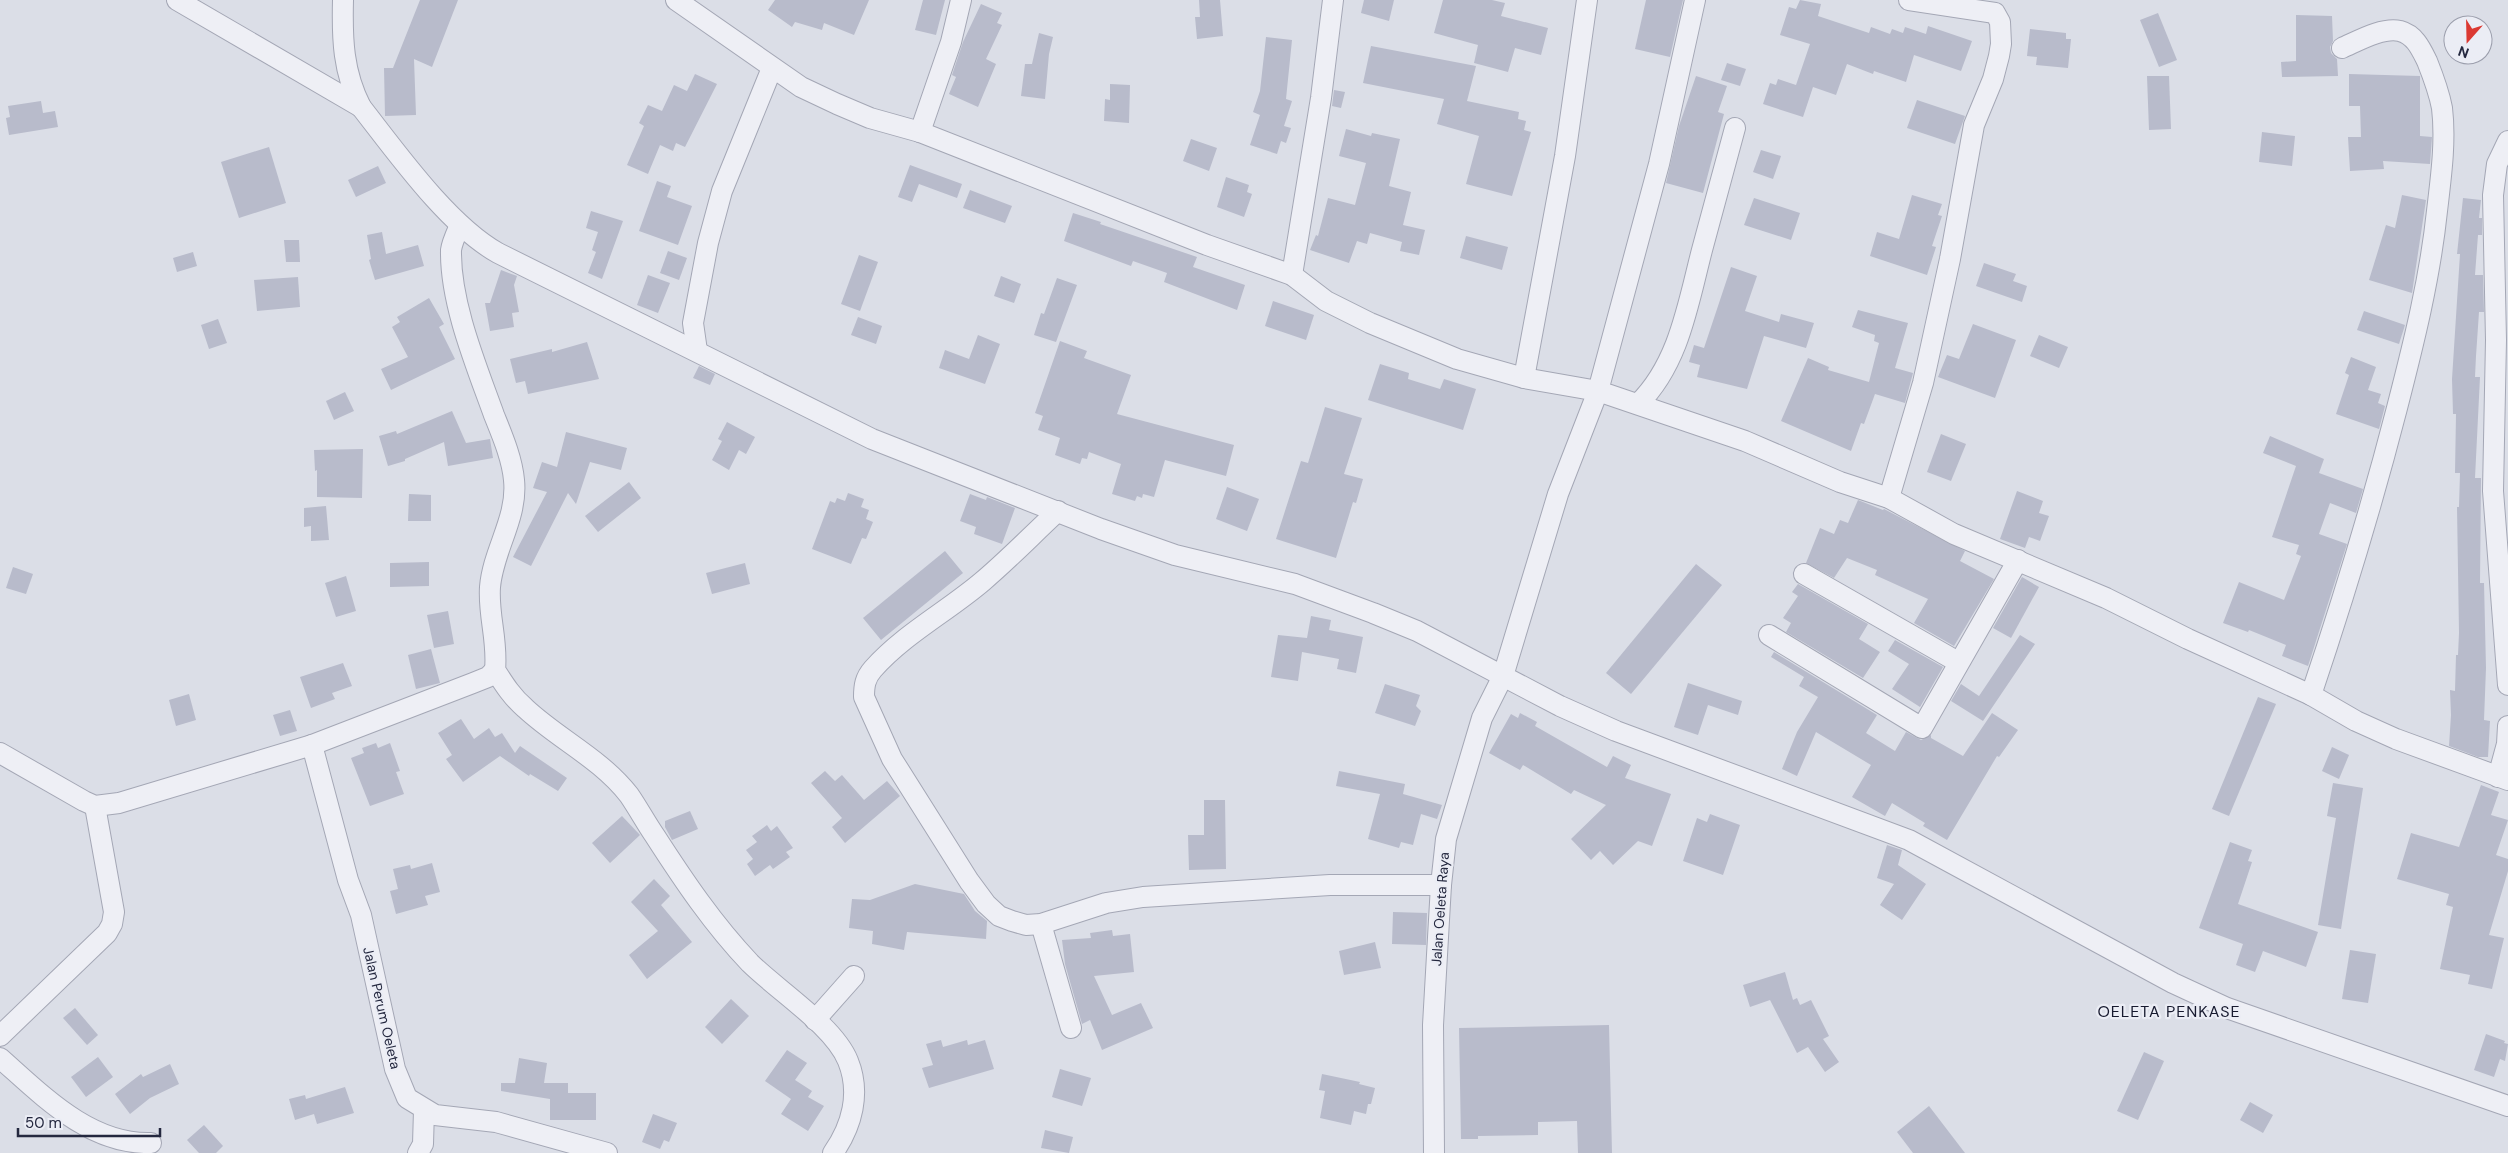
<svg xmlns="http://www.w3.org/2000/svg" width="2508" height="1153" font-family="'DM Sans',sans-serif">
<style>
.building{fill:#b8bbcb}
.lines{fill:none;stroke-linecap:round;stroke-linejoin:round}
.minor-casing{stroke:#a4a7b5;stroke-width:22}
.minor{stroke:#eeeff5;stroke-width:20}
.labels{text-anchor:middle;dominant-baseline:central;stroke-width:4.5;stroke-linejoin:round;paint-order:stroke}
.street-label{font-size:14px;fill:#24283f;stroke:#ebedf5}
.quarter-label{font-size:16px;letter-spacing:1px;fill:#171a2f;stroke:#ebedf5}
</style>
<rect width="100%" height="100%" fill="#dbdee7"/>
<g class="building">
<polygon points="420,0 458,0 432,67 414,59 416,115 385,116 384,68 393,68"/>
<polygon points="775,0 869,0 854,35 824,23 822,30 795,22 792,27 768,10"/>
<polygon points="923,0 945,0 936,35 915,30"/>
<polygon points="1199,0 1220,0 1223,36 1197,39 1195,17 1200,17"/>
<polygon points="1364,0 1394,0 1389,21 1361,13"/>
<polygon points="1443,0 1492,0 1505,3 1501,16 1548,28 1541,55 1515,48 1508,72 1474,63 1478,45 1434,33"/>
<polygon points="1646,0 1683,0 1670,57 1635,49"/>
<polygon points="1800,0 1821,4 1818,16 1869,33 1871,27 1890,34 1892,29 1903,33 1905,27 1926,34 1928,26 1972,41 1961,71 1914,55 1906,82 1874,71 1873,74 1847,64 1836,95 1813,87 1803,117 1763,104 1770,83 1776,85 1778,79 1796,85 1810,44 1780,35 1789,7 1796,9"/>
<polygon points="981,4 1002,13 997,23 1002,25 986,59 996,64 978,107 949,94 956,77 952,75 963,42"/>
<polygon points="2158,13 2177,60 2159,67 2140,20"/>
<polygon points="2296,15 2332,16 2333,41 2330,47 2331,53 2337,59 2338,76 2282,77 2281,62 2296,61"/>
<polygon points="2030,29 2066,33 2066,39 2071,39 2068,68 2036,65 2037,57 2027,56"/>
<polygon points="1039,33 1053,37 1049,54 1045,99 1021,96 1025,64 1032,64"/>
<polygon points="1266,37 1292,40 1286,99 1292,101 1284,126 1291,128 1286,143 1281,141 1277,154 1250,145 1260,115 1253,112 1260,91"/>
<polygon points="1371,46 1476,66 1467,101 1519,112 1518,119 1526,121 1524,130 1531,132 1512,196 1466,184 1479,136 1437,124 1444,99 1363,83"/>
<polygon points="1727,63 1746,69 1740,86 1721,80"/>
<polygon points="695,74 717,84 685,147 676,143 673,151 660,145 648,174 627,165 644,126 639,123 648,105 662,111 674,85 687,91"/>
<polygon points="2349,74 2420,76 2420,136 2432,137 2430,164 2383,161 2384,169 2350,171 2348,137 2361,137 2360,106 2349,106"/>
<polygon points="1696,76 1727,86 1718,112 1724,114 1703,193 1666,183 1679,126"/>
<polygon points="2147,76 2169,76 2171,129 2149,130"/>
<polygon points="1110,84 1130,85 1129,123 1104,121 1105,99 1110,100"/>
<polygon points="1334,90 1345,92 1341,108 1332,106"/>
<polygon points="1917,100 1965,116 1955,144 1907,128"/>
<polygon points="41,101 43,113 55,111 58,127 9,135 6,118 10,117 8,106"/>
<polygon points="1346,129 1371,136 1372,133 1400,139 1389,186 1411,192 1403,225 1425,230 1419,255 1400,251 1402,242 1370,233 1367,244 1357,241 1349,263 1310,250 1316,235 1318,236 1328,198 1355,205 1366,163 1339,156"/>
<polygon points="2262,132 2295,136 2292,166 2259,162"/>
<polygon points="1191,139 1217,148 1209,171 1183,161"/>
<polygon points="269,147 286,203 239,218 221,162"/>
<polygon points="1761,150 1781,156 1773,179 1753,172"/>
<polygon points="910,165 962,184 957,198 919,184 912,202 898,197"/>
<polygon points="378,166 386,183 356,197 348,180"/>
<polygon points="1226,177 1249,185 1247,192 1252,194 1244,217 1217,207"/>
<polygon points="657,181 671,186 667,197 692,206 678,245 639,231"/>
<polygon points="970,190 1012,206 1005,223 963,208"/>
<polygon points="1912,195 1942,204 1938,215 1942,216 1932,246 1936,247 1927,275 1870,256 1877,232 1899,239"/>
<polygon points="2402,195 2426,200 2412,293 2369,280 2386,225 2395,228"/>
<polygon points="1754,198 1800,213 1791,240 1744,225"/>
<polygon points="2463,198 2481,200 2479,218 2482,218 2482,235 2478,235 2475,275 2483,275 2484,312 2479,312 2476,356 2475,377 2480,377 2475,478 2481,478 2480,583 2484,583 2486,668 2484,720 2490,721 2488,757 2478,757 2449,746 2451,715 2450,690 2455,691 2456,655 2458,655 2459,633 2457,507 2459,507 2460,473 2455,473 2456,414 2453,414 2452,379 2460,254 2457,254"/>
<polygon points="591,211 623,221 602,279 588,273 596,252 592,250 598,232 586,228"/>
<polygon points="1073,213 1101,222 1100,224 1197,257 1193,267 1245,285 1237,310 1164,282 1167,273 1133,261 1131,266 1064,241"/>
<polygon points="382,232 386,254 418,245 424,266 375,280 369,260 371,259 367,235"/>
<polygon points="1466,236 1508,247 1502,270 1460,258"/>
<polygon points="284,240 299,240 300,262 286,262"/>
<polygon points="668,251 687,258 679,280 660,273"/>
<polygon points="193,252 197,266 177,272 173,258"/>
<polygon points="859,255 878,262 860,311 841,304"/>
<polygon points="1984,263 2016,274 2013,281 2027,286 2022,302 1976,286"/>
<polygon points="1731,267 1757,276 1745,311 1779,322 1781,314 1814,323 1806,348 1764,336 1747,389 1697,377 1700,365 1689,362 1694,345 1704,348"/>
<polygon points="501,270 517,276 514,285 519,312 512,313 514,327 490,331 485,303 490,303"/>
<polygon points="648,275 670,283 658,313 637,305"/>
<polygon points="1001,276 1021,284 1014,303 994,296"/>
<polygon points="298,277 300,307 257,311 254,280"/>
<polygon points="1057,278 1077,285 1056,342 1034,335 1041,313 1044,314"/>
<polygon points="429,298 444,324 439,327 455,359 391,390 381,369 408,357 392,327 400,322 397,317"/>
<polygon points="1273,301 1314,315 1306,340 1265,326"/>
<polygon points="1858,310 1908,323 1895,368 1913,373 1905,403 1875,394 1864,424 1861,423 1851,451 1781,421 1808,358 1829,367 1828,370 1869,382 1879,343 1874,341 1875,335 1852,327"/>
<polygon points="2364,311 2405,325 2399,344 2357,330"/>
<polygon points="858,317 882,326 876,344 851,335"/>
<polygon points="218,319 227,343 209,349 201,325"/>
<polygon points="1973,324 2016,340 1995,398 1938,377 1947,355 1959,359"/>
<polygon points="978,335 1000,344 985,384 939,368 945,350 969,359"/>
<polygon points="2039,335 2068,347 2059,368 2030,356"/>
<polygon points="1060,341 1087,351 1084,358 1131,375 1117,414 1234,445 1226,476 1165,460 1154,497 1143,494 1142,498 1137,496 1135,501 1112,494 1121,464 1089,452 1087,459 1082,458 1080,464 1055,455 1060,438 1038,430 1043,416 1035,413"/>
<polygon points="587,342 599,379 528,394 525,381 516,383 510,359 552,349 552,352"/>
<polygon points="2351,357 2376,367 2368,390 2381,394 2378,403 2385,406 2379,429 2336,414 2349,375 2345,373"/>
<polygon points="1380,364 1409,373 1408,379 1440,389 1444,379 1476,389 1463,430 1368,400"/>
<polygon points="699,366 715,374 710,385 693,378"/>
<polygon points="345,392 354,411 334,420 326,401"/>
<polygon points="1325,407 1362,418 1344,474 1363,479 1356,503 1353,502 1336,558 1276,539 1301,461 1308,463"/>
<polygon points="452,411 466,443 490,439 493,458 448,466 444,442 405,459 405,461 388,466 379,436 396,431 397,434"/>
<polygon points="727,422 755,437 746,454 739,450 729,470 712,460 722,441 718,439"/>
<polygon points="566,432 627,448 621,470 590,462 576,504 568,493 531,566 513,557 547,492 533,488 542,462 557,467"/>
<polygon points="1941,434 1966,444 1951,481 1927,472"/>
<polygon points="2270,436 2324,459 2319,473 2363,489 2356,513 2330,503 2319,534 2347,544 2308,666 2282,656 2286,645 2249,630 2248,632 2223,623 2239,582 2284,600 2301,556 2296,554 2299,545 2272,537 2296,466 2263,453"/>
<polygon points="363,449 362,498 317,497 317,470 315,471 314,450"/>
<polygon points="629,482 641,498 598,532 585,516"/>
<polygon points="1227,487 1259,499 1247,531 1216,519"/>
<polygon points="2017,491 2043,501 2039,513 2049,516 2040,541 2029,537 2025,548 2000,539"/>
<polygon points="848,493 864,499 861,507 869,510 866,519 873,522 866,539 862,538 851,564 812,549 830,501 835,503 837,498 845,501"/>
<polygon points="409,494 431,495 431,521 408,521"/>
<polygon points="970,494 986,500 987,497 1015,508 1002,544 974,534 976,527 960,521"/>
<polygon points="1858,500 1883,510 1884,509 1965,551 1960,561 1994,579 1954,646 1914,623 1928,599 1875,575 1877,570 1847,558 1834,578 1806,563 1820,528 1834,534 1840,520 1848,523"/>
<polygon points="326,506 329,540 311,541 311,526 304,527 304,508"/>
<polygon points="945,551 963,573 881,640 863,618"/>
<polygon points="429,562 429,586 390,587 390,563"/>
<polygon points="745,563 750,584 712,594 706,573"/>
<polygon points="1696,564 1722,585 1631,694 1606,673"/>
<polygon points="13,567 33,574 26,594 6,588"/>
<polygon points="346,576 356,611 336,617 325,583"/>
<polygon points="2022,577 2039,587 2011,638 1993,628"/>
<polygon points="1798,584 1868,624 1859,639 1880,652 1863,678 1786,632 1791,623 1783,618 1798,596 1792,592"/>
<polygon points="448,611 454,644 434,648 427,615"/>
<polygon points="1311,616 1331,620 1329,630 1363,637 1356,673 1337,669 1339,659 1302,652 1298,681 1271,677 1278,635 1307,638"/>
<polygon points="2020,635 2035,644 1983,721 1951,701 1961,684 1979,696"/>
<polygon points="1895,640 1943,667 1920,707 1892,689 1909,664 1888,651"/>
<polygon points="431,649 440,683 416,689 408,655"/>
<polygon points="1774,652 1877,715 1866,733 1895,751 1906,732 1921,740 1931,735 1931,738 1963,756 1992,713 2018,730 1999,757 1997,756 1947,840 1923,826 1925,823 1892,803 1885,816 1852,797 1871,765 1816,732 1797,776 1782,769 1797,732 1818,697 1799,686 1804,677 1771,657"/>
<polygon points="343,663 352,686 332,693 335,699 311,708 300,677"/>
<polygon points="1688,683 1742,701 1738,715 1708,705 1698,735 1674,727"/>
<polygon points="1385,684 1420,695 1416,706 1421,711 1415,726 1375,713"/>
<polygon points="189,694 196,720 176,726 169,700"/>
<polygon points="2258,697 2276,704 2229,816 2212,809"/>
<polygon points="290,710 297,731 280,736 273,715"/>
<polygon points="1520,713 1537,722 1535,726 1607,767 1613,756 1631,765 1625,778 1671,794 1652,846 1638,841 1613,865 1600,851 1591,860 1571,839 1606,805 1574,790 1571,794 1523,765 1520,770 1489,753 1511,714 1518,718"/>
<polygon points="461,719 474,739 489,728 495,737 502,733 515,753 520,746 567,778 558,791 530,774 529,776 500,756 463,782 446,759 452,755 438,733"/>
<polygon points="376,743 378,748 390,743 400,771 396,772 404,794 370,806 351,758 364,753 362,748"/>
<polygon points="2332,747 2349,755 2339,779 2322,771"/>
<polygon points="825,771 835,781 842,775 864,800 887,781 900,796 845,843 832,827 842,818 811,783"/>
<polygon points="1339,771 1405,784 1403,794 1442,805 1437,819 1421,814 1413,845 1401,842 1399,848 1368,839 1380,794 1336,786"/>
<polygon points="2333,783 2363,788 2341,929 2318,925 2336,818 2327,816"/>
<polygon points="2481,785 2499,792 2491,815 2508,820 2496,855 2508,859 2508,871 2489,935 2504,938 2492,989 2468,984 2470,975 2440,969 2453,907 2446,905 2449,894 2397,879 2411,833 2459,847"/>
<polygon points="1204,800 1225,800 1226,869 1189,870 1188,835 1204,835"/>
<polygon points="690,811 698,829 672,840 665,827 665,821"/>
<polygon points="1710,814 1740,825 1723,875 1683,861 1697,818 1707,822"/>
<polygon points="622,816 640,835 610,863 592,843"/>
<polygon points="767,825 771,831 777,826 793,848 786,852 790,857 773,869 770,865 755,876 747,864 753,859 746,850 757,842 752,836"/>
<polygon points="2230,842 2252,850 2248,861 2252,862 2238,904 2318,932 2306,967 2263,951 2255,972 2236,965 2243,944 2199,928"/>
<polygon points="1887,845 1902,850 1898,865 1926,884 1902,920 1880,905 1894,884 1877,878"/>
<polygon points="432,863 440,892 425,896 428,905 396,914 390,891 398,889 393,869 410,865 411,869"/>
<polygon points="654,879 670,896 661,905 692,942 647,979 629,955 658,931 631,902"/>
<polygon points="915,884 964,894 975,911 987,921 986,939 907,932 904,950 872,944 873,931 849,928 852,899 870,900"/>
<polygon points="1393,912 1427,913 1426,945 1392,944"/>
<polygon points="1112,930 1113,936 1130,934 1134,972 1094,976 1112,1015 1141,1003 1153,1028 1102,1050 1090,1020 1082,1024 1065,964 1062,940 1091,938 1090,933"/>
<polygon points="1375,942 1381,968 1344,975 1339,951"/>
<polygon points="2350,950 2376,954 2368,1003 2342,999"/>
<polygon points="1785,972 1793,1000 1797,998 1800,1005 1811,1000 1829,1036 1823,1039 1839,1062 1825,1072 1808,1047 1797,1053 1770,1000 1750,1007 1743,985"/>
<polygon points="731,999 749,1016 722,1044 705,1027"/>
<polygon points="75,1008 98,1035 87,1045 63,1018"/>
<polygon points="1609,1025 1612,1153 1578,1153 1577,1121 1538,1122 1538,1135 1478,1136 1478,1139 1461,1139 1459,1028"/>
<polygon points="2486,1034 2505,1041 2504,1043 2508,1044 2505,1061 2500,1059 2494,1077 2474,1070"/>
<polygon points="941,1040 943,1047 967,1040 968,1045 985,1040 994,1069 929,1088 922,1068 933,1065 926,1044"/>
<polygon points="787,1050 807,1063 795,1080 812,1091 808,1097 824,1106 808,1131 781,1114 791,1099 765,1081"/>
<polygon points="2144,1052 2164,1061 2138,1120 2117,1111"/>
<polygon points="98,1057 113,1077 86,1097 71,1077"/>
<polygon points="519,1058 547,1063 544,1083 568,1083 568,1093 596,1093 596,1120 550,1120 550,1099 501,1091 501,1083 515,1083"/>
<polygon points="170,1064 179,1084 150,1098 130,1114 115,1094 141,1074 143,1077"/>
<polygon points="1060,1069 1091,1078 1082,1106 1052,1097"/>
<polygon points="1322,1074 1360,1082 1359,1084 1375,1088 1371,1104 1368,1104 1366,1114 1354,1111 1351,1125 1320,1118 1325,1091 1319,1090"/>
<polygon points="345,1087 354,1113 317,1124 314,1114 295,1120 289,1099 305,1095 306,1099"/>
<polygon points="2250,1102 2273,1115 2263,1133 2240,1120"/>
<polygon points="1929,1106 1965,1153 1913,1153 1897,1132"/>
<polygon points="653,1114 677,1123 669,1142 664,1140 660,1149 642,1142"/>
<polygon points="204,1125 223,1146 216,1153 199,1153 187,1140"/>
<polygon points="1045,1130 1073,1137 1069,1153 1041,1148"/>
</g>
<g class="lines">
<defs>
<g id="minor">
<polyline points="177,0 361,107"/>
<path d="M343,0C342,39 343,72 361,107C397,153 448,225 498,253L872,439L1101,529L1175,555L1295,584L1373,613L1417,631L1560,706L1616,731L1909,840L2173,983L2227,1008L2508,1106"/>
<polyline points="676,0 801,87 837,104 870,118 920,132 1207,245 1292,275 1326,301 1370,323 1457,359 1524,378 1598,391 1558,494 1503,676 1482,718 1446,839 1441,885 1433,1025 1434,1153"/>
<polyline points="1695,0 1659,164 1598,391 1745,441 1840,482 1889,498 1954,534 2106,598 2188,639 2311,695 2356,721 2396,739 2508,780"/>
<polyline points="920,132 951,42 961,0"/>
<polyline points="2508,141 2497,164 2493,195 2496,340 2493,491 2508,685"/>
<path d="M460,225C457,232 452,242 451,250C450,303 476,365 494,415C502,435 512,458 514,480C518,518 493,550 490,587C488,616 498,640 495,670C504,684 512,697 525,708C558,739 600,758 629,795C638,808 646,823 655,836C684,881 713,924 750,963C777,990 834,1026 848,1061C861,1093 852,1126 833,1153"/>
<polyline points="1292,275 1321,98 1333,0"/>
<polyline points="697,351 693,323 708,243 722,191 772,68"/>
<polyline points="1524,378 1565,156 1587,0"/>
<path d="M1638,404C1679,364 1688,304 1702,250C1713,209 1724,168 1735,128"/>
<polyline points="1889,498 1923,383 1950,259 1974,125 1993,79 1999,56 2001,44 2000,22 1995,13 1909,0"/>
<path d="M1058,511C1033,534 1009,559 983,581C948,611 904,634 873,669C865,678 864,686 864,697L892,759L969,881L986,904L999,916L1012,921L1026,925L1041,924L1106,903L1143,897L1330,885H1441"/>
<polyline points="1804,574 1958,662"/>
<polyline points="1769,635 1922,728 2018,560"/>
<path d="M2311,695C2343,600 2372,505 2397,408C2414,342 2430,278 2437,211C2441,177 2446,141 2442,108C2439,92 2433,76 2427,61C2421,49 2415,35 2400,31C2382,27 2358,41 2342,48"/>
<polyline points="312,745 348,880 361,915 395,1069 407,1098 435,1115 496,1122 607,1153"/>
<polyline points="0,753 84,801 95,806 119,803 312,745 473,683 488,677 495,670"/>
<polyline points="2498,777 2507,744 2508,726"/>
<polyline points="1041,924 1071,1028"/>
<polyline points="815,1020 854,976"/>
<polyline points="0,1036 107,933 112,924 114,912 95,806"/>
<path d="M0,1058C43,1096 90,1145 151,1143"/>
<polyline points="418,1153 423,1144 424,1110"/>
</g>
</defs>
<use href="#minor" class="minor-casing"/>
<use href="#minor" class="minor"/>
</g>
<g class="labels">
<g class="street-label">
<text transform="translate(1440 909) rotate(-86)">Jalan Oeleta Raya</text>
<text transform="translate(382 1008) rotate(77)">Jalan Perum Oeleta</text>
</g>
<g class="quarter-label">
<text x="2169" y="1011">OELETA PENKASE</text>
</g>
</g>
<g transform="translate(2468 40) rotate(200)"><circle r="24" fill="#ebedf5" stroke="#9b9eac"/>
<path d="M0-4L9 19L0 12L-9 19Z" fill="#db3932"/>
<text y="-8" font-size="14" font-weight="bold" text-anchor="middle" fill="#24283f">N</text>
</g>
<path d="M18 1128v8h142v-8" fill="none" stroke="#24283f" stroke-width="2.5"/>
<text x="25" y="1128" font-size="15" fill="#24283f" stroke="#ebedf5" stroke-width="4" paint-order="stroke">50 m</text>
</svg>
